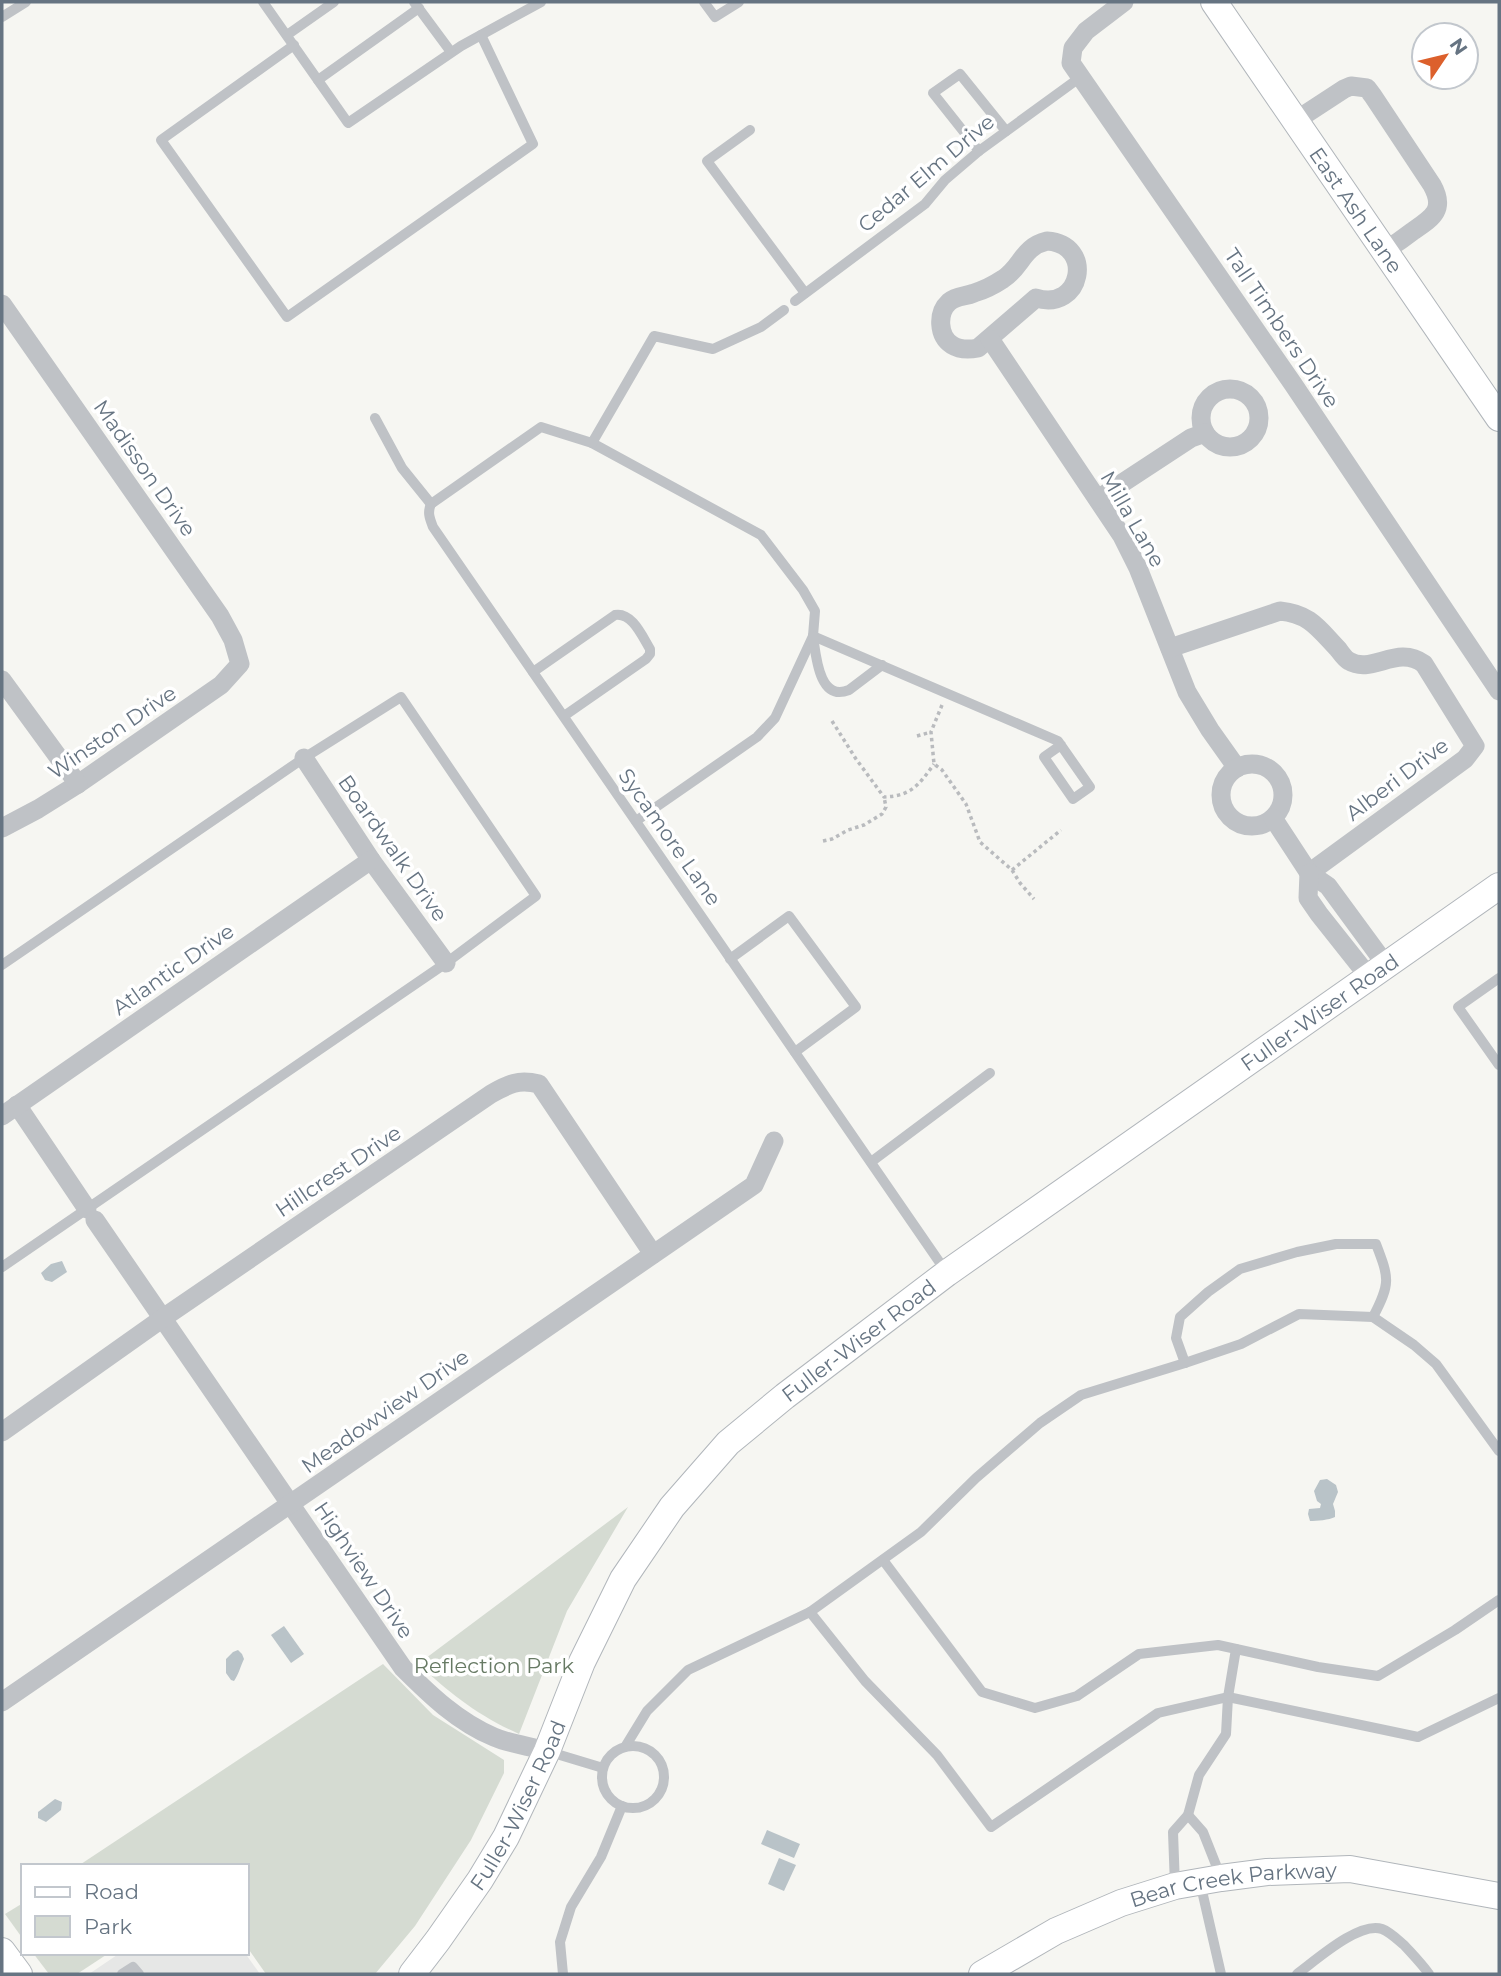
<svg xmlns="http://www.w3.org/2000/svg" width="1501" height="1976" font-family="Montserrat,sans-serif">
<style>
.built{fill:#e6e7e6}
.green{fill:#d5dbd2}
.water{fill:#b9c3c8}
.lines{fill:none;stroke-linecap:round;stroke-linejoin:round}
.secondary-casing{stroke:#b1b6bb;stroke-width:28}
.path{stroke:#b9bbbe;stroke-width:3.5;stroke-dasharray:3.5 3.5;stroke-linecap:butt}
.lane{stroke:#bfc2c6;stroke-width:10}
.street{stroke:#bfc2c6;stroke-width:19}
.secondary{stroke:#fff;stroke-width:26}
.labels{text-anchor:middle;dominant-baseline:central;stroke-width:7;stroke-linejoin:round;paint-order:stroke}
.street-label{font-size:21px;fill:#667482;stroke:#fff}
.park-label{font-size:21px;fill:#677a64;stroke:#fff}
</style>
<rect width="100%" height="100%" fill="#f6f6f2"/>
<polygon class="built" points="120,1953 245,1953 260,1974 89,1974"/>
<g class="green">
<path d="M628,1507L567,1611L519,1734C477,1715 451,1694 418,1664Z"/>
<polygon points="383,1664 433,1715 504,1760 504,1773 471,1840 415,1926 375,1974 266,1974 247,1947 247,1866 78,1866"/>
<polygon points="23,1903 23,1939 5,1914"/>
<polygon points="33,1953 109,1953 77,1974 49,1974"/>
</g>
<g class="water">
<polygon points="62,1261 67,1272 52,1282 45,1280 41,1273 51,1264"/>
<path d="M1327,1479L1336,1485L1338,1492L1333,1504L1335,1511V1517C1329,1520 1317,1521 1310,1521L1308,1514L1309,1509L1320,1508L1321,1504L1317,1501L1314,1491L1320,1480Z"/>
<polygon points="284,1626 304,1654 291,1663 271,1635"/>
<path d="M238,1650L242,1654L244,1659C241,1665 238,1676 234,1681L231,1680L226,1673V1659L233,1652Z"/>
<polygon points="55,1799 62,1802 61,1810 46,1822 38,1818 38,1812"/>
<polygon points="767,1830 800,1844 794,1858 761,1844"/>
<polygon points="779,1858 796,1865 784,1891 768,1884"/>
</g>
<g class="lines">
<defs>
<g id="secondary">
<path id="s1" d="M1214,2L1499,418"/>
<polyline points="2,1951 19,1974"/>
<path id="s2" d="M412,1974L438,1940L480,1880L506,1837L547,1751L582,1662L623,1579L672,1507L728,1443L785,1396L947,1273L1499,886"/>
<path id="s3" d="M982,1974L1056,1931L1121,1903L1175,1886L1221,1878L1267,1872L1350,1869L1499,1896"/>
</g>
</defs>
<use href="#secondary" class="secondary-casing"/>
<g class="path">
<polyline points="942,705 931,732 934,764 942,770 966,804 980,842 1012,870 1020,883 1034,899"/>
<path d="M832,721L856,759L884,797C911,796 919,785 934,764"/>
<polyline points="917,736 931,732"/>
<polyline points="823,841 832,839 848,830 864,825 882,814 886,807 884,797"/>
<polyline points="1012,870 1061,830"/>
</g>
<g class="lane">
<polyline points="263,2 348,123 461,46 541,2"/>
<polyline points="414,2 451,52"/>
<polyline points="704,2 715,17 739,2"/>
<polyline points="2,17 26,2"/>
<polyline points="287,35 334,2"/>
<polyline points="294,45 161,140 287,317 533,144 481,35"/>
<polyline points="318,80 419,8"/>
<polyline points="750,130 707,161 805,293"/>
<polyline points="979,151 933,93 960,74 1006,131"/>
<polyline points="795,301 925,204 945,180 979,151 1082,76"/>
<polyline points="375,418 402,468 431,504"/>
<polyline points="592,443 761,535 803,590 815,611 813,636 775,718 757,737 636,821"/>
<path d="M431,504C427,513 430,519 433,527L947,1273"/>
<polyline points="431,504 541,427 592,443 654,336 713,349 761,327 784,310"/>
<polyline points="813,636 1058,741 1090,787 1073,799 1044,757 1061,745"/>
<path d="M813,636C816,656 819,702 849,690L882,665"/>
<path d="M533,672L615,615C632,612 642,636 650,649V654L646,659L564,716"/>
<polyline points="730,959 789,916 856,1007 795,1052"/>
<polyline points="2,965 304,758 401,697 536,896 446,963 2,1267"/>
<polyline points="1499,978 1458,1007 1499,1065"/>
<polyline points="871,1162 990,1073"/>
<path d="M1185,1363L1176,1338L1180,1317L1208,1292L1240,1269L1297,1252L1336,1244H1376C1389,1278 1391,1283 1373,1317"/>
<polyline points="883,1560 982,1692 1035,1708 1077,1696 1139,1654 1218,1645 1318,1667 1378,1676 1455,1630 1499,1600"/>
<polyline points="810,1612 865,1681 937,1755 991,1827 1158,1713 1228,1697 1418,1737 1499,1698"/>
<circle cx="633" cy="1777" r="31"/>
<polyline points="625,1747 647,1711 688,1670 810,1612 921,1532 976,1478 1040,1423 1081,1395 1185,1363 1241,1344 1299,1314 1373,1317 1414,1345 1436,1364 1499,1451"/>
<polyline points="550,1752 603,1768"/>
<polyline points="1188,1815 1203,1832 1220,1875"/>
<polyline points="1200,1882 1221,1974"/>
<polyline points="1175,1886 1173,1832 1188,1815 1199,1775 1226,1734 1228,1697 1236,1649"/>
<polyline points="122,1974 133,1967 139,1974"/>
<polyline points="563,1974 560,1942 571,1907 601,1857 622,1806"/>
<path d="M1297,1974C1315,1961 1359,1921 1382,1929C1390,1932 1398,1940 1404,1945C1413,1955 1421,1963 1429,1974"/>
</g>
<g class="street">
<polyline points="1124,2 1086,31 1073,48 1071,63 1293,384 1499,691"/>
<path d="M1295,121L1344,89L1351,86L1367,88L1373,96L1432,185C1446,210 1432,218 1413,231C1404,238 1394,245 1384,251"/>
<path d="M1047,241C1095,244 1082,312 1036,298L978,348C968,350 960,350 952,345C938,336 937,313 949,302C957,295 965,297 974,293C984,290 994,285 1003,279C1022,267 1022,247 1047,241Z"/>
<polyline points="2,304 220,616 233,640 240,664 221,685 78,784 38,809 2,828"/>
<polyline points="990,339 1122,536 1138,568 1187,692 1210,730 1237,768"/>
<circle cx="1230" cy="418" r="29"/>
<polyline points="1098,499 1191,438 1205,433"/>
<path d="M1170,648L1280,611C1310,614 1318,628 1338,649C1341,653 1345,659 1349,661C1372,675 1397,644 1424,664L1475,746L1465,759L1309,873"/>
<polyline points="2,680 78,784"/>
<polyline points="304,758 371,860 446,963"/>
<circle cx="1252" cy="795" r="31"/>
<polyline points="1273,818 1309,873 1328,886 1386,965"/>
<polyline points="1309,873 1308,898 1319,914 1369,977"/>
<polyline points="17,1105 87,1209"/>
<polyline points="2,1116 371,860"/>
<path d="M95,1220L403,1668C430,1695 458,1722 494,1737C510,1744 529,1746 547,1751"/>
<path d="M2,1432L163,1318L491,1094C509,1084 518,1079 539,1084L653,1254"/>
<polyline points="2,1702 754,1185 774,1141"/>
</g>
<use href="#secondary" class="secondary"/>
</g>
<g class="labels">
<g class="street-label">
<text transform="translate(926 173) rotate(-40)">Cedar Elm Drive</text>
<text stroke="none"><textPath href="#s1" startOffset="252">East Ash Lane</textPath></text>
<text transform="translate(1282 328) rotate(56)">Tall Timbers Drive</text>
<text transform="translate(145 468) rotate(55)">Madisson Drive</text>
<text transform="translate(1133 519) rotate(60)">Milla Lane</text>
<text transform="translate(112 732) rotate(-34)">Winston Drive</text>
<text transform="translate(1397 779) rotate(-37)">Alberi Drive</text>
<text transform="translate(670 837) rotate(55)">Sycamore Lane</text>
<text transform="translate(393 848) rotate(55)">Boardwalk Drive</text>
<text transform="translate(173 969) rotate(-35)">Atlantic Drive</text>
<text stroke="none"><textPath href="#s2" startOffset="1354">Fuller-Wiser Road</textPath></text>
<text transform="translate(338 1171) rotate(-34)">Hillcrest Drive</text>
<text stroke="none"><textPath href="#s2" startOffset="788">Fuller-Wiser Road</textPath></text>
<text transform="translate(385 1411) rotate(-35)">Meadowview Drive</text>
<text transform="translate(364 1570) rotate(56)">Highview Drive</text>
<text stroke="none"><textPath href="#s2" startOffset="200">Fuller-Wiser Road</textPath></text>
<text stroke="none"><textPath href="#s3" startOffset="271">Bear Creek Parkway</textPath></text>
</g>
<g class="park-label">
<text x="494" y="1665">Reflection Park</text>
</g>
</g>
<rect width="1501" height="1976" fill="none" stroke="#667482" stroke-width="7"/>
<rect x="21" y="1864" width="228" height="91" fill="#ffffff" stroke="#c2c7cd" stroke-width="2"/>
<rect x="35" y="1887" width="35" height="10" fill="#ffffff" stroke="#c2c7cd" stroke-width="2"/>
<text x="84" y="1899" font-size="21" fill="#667482">Road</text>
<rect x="35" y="1916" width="35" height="21" fill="#d5dbd2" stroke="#c2c7cd" stroke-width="2"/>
<text x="84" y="1934" font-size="21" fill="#667482">Park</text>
<g transform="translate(1445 56) rotate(55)"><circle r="33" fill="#ffffff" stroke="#c2c7cd" stroke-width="2"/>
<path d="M0-5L12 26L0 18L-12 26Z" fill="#dc602c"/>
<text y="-10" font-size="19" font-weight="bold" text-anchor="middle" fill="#667482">N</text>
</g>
</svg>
